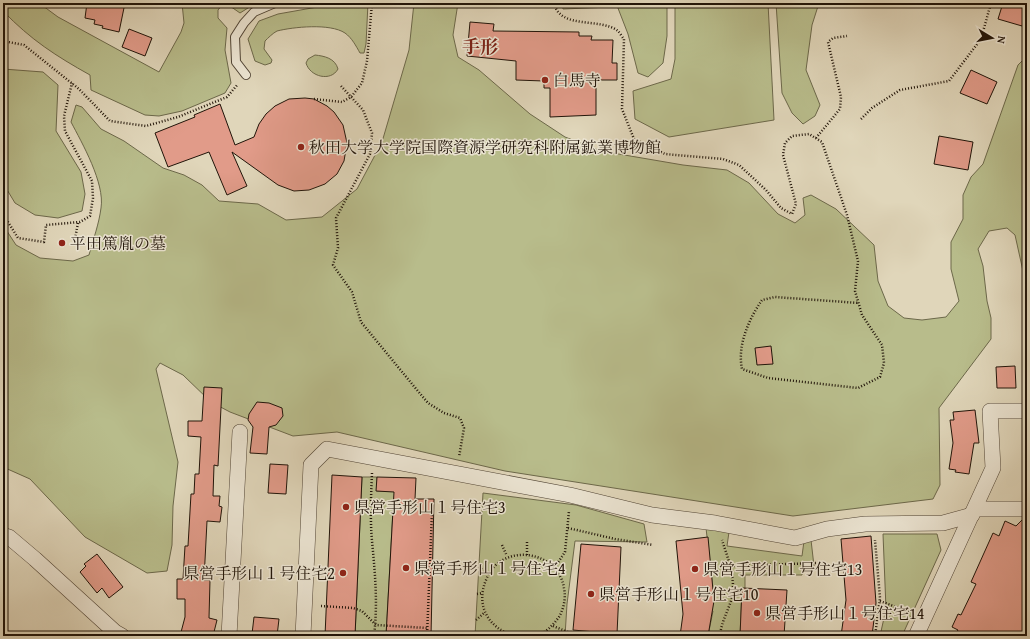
<svg xmlns="http://www.w3.org/2000/svg" width="1030" height="639" font-family="'Gentium Book Plus','Noto Serif JP',serif">
<style>
.green{fill:#b8bc8b;stroke:#6c684a}
.building{fill:#e19b89;stroke:#201409}
.lines{fill:none;stroke-linecap:round;stroke-linejoin:round}
.service-casing{stroke:#504435;stroke-width:10}
.minor-casing{stroke:#504435;stroke-width:16}
.path{stroke:#201409;stroke-width:2.5;stroke-dasharray:1 2;stroke-linecap:butt}
.service{stroke:#ebe4d2;stroke-width:8}
.minor{stroke:#ebe4d2;stroke-width:15}
.poi-dot{fill:#8f2418;stroke:#ebe4d2;stroke-width:1.5}
.labels{text-anchor:middle;dominant-baseline:central;stroke-width:3;stroke-linejoin:round;paint-order:stroke}
.poi-label{font-size:16px;fill:#201409;stroke:#ebe4d2;text-anchor:start}
.quarter-label{font-size:18px;font-weight:bold;fill:#7a1f14;stroke:#ebe4d2}
</style>
<rect width="100%" height="100%" fill="#e0d6ba"/>
<filter id="stains"><feTurbulence type="fractalNoise" baseFrequency=".005" numOctaves="4"/><feColorMatrix values="0 0 0 0 .2 0 0 0 0 .09 0 0 0 0 .02 0 0 0 .5 -.17"/></filter>
<radialGradient id="worn" r=".72"><stop offset=".6" stop-color="#630" stop-opacity="0"/><stop offset="1" stop-color="#630" stop-opacity=".3"/></radialGradient>
<g class="green">
<path d="M3,3H39L58,17L159,72L181,32L184,23L182,3H256L240,13L227,4L222,5L218,10V18L227,28L225,50L231,83L225,93L182,111L159,116L145,115L91,90L90,75C56,56 31,40 3,11Z"/>
<path d="M340,3H368L366,44L364,53H360C356,46 352,38 345,33C330,23 293,27 277,31C273,33 268,38 265,41L264,49L272,60L271,63L265,65L255,61L248,39L259,21L278,14Z"/>
<path d="M414,3H458L453,35L458,57L479,70L530,114L565,137L601,151L683,165L727,170L749,183L778,214L795,223L805,215L803,198L811,195L836,209L874,245L878,281L888,306L904,318L922,320L946,317L959,301L951,269V242L963,219V195L971,177L983,164L1018,65L1027,56V289L1015,235L1007,228L989,231L978,249L983,266L987,301L991,318V339L939,408L940,485L933,499L793,516L505,471L337,432L293,436L230,412L211,402L183,375L160,363L156,369L178,462L173,506L172,545L167,571L147,573L85,537L30,479L3,467V225L16,245L40,258L73,261L89,255C93,240 99,224 101,208C105,183 82,143 71,122L76,105L82,107L101,129L124,141L163,168L184,175L202,185L219,201L258,204L286,220L322,217L357,189L382,142L409,50Z"/>
<polygon points="562,3 610,3 610,7 563,9"/>
<polygon points="616,3 667,3 667,36 663,63 648,77 638,73 628,34"/>
<polygon points="675,3 768,3 774,120 669,137 635,119 633,91 671,79 675,59"/>
<polygon points="776,3 819,3 812,25 806,70 820,105 815,116 803,124 792,113 782,93"/>
<path d="M315,55C324,56 335,58 338,69C331,82 310,77 306,63L308,59Z"/>
<polygon points="3,69 43,72 58,85 56,131 81,172 85,194 82,211 58,218 35,215 15,203 3,183"/>
<polygon points="362,477 377,477 377,491 415,492 393,510 386,636 355,636"/>
<polygon points="483,493 576,505 644,524 647,542 575,541 567,604 565,636 495,636 491,634 490,636 475,636"/>
<polygon points="706,528 729,532 727,546 802,556 804,541 811,540 814,566 803,567 802,575 745,575 745,588 742,589 740,636 708,636 713,611 685,606 684,601 714,598"/>
<polygon points="883,534 937,534 941,550 902,636 880,636 886,609"/>
</g>
<g class="building">
<polygon points="87,3 125,3 119,32 102,28 103,26 94,24 95,20 85,18"/>
<polygon points="1003,3 1027,3 1027,10 1022,26 998,19"/>
<polygon points="470,22 494,24 493,31 579,32 579,36 592,36 591,40 613,40 612,63 617,63 617,80 596,80 596,115 550,117 550,88 544,88 544,81 516,80 516,61 467,56"/>
<polygon points="129,29 152,38 145,56 122,47"/>
<polygon points="971,70 997,82 987,104 960,93"/>
<polygon points="305,98 314,99 327,106 334,112 343,125 347,143 344,161 337,174 325,184 309,190 294,191 278,185 232,152 247,186 227,195 209,152 168,167 155,133 195,117 194,115 220,104 235,145 254,137 259,124 266,114 275,106 289,99"/>
<polygon points="939,136 973,142 968,170 934,164"/>
<polygon points="771,346 773,364 757,365 755,348"/>
<polygon points="1015,366 1016,388 997,388 996,367"/>
<polygon points="204,387 222,388 218,466 214,465 213,496 220,496 219,506 222,507 220,522 207,521 204,580 210,580 209,618 217,620 213,636 180,636 185,617 185,599 177,599 177,579 183,579 185,546 188,546 191,494 194,494 195,474 199,474 201,437 188,436 188,421 202,421"/>
<polygon points="257,402 269,403 282,408 283,416 276,425 269,427 267,454 250,453 253,427 248,420 249,414"/>
<polygon points="975,410 979,443 974,443 969,474 955,472 956,470 949,469 953,443 950,420 954,420 953,412"/>
<polygon points="270,464 288,465 286,494 268,493"/>
<polygon points="332,475 362,477 355,636 325,636"/>
<polygon points="377,477 416,478 415,499 434,499 431,636 386,636 394,492 376,491"/>
<polygon points="1024,518 1027,518 1027,636 954,636 958,630 952,627 958,614 961,615 976,584 971,582 993,533 999,536 1005,521 1016,526"/>
<polygon points="871,536 876,603 872,636 841,636 846,600 841,539"/>
<polygon points="708,537 714,601 708,636 680,636 683,614 676,541"/>
<polygon points="581,544 621,547 617,634 573,630"/>
<polygon points="97,554 123,587 109,598 102,588 97,593 80,572 86,566 84,564"/>
<polygon points="742,588 787,590 784,636 740,636"/>
<polygon points="254,617 279,619 277,636 252,634"/>
</g>
<g class="lines">
<defs>
<polyline id="service" points="246,75 236,62 235,37 244,23 254,12 275,3"/>
<g id="minor">
<polyline points="975,509 1027,509"/>
<polyline points="3,535 9,537 35,559 115,632 122,636"/>
<polyline points="229,636 240,432"/>
<polyline points="303,636 311,465 327,449 570,495 652,515 715,523 795,538 827,529 865,524 943,523 972,515"/>
<polyline points="916,636 993,468 990,411 1027,411"/>
</g>
</defs>
<use href="#service" class="service-casing"/>
<use href="#minor" class="minor-casing"/>
<g class="path">
<path d="M554,3C560,30 600,17 618,31C620,33 622,37 624,39L622,109L634,139L665,154L723,159L739,165L766,190L781,208L792,214L796,204L783,155L785,143L792,136L809,134L822,142L847,215L858,261L855,291L862,315L882,345L884,363L880,377L858,388L768,378L742,369C737,345 749,319 762,300L775,297L859,303"/>
<polyline points="3,41 24,45 79,89 110,121 146,126 178,117 227,97 238,84"/>
<polyline points="341,86 363,110 372,133 370,154 336,218 338,248 333,265 352,292 361,322 417,390 428,403 444,413 460,418 464,428 459,457"/>
<polyline points="314,99 342,102 351,97 362,83 367,61 372,3"/>
<polyline points="861,119 872,108 900,90 949,81 981,39 991,3"/>
<polyline points="816,138 840,109 841,97 828,42 833,38 847,36"/>
<polyline points="3,214 18,238 44,242 46,225 80,222 90,216 93,198 92,181 65,131 64,116 72,83"/>
<polyline points="78,223 75,239 79,243 86,244"/>
<path d="M372,473C371,496 370,518 372,541C375,573 378,603 374,636"/>
<polyline points="568,528 615,539 653,545"/>
<polyline points="502,545 507,556"/>
<polyline points="527,555 527,542"/>
<polyline points="731,566 817,563"/>
<polyline points="479,567 488,574"/>
<polyline points="555,567 565,552 569,511"/>
<polyline points="477,594 483,593"/>
<polyline points="880,601 909,612"/>
<polyline points="321,606 353,608 362,611 376,625 427,628"/>
<polyline points="476,620 484,613"/>
<polyline points="553,626 578,636"/>
<polyline points="545,631 546,636"/>
<polyline points="427,636 432,512"/>
<path d="M515,636C489,629 475,606 486,580C500,542 558,549 564,588C566,598 564,608 559,617C553,625 546,633 536,636"/>
<path d="M720,636C721,623 727,613 731,601C737,580 728,559 722,540"/>
<polyline points="875,636 880,598 875,540"/>
</g>
<use href="#service" class="service"/>
<use href="#minor" class="minor"/>
</g>
<g class="poi-dot">
<circle cx="545" cy="80" r="4"/>
<circle cx="301" cy="147" r="4"/>
<circle cx="62" cy="243" r="4"/>
<circle cx="346" cy="507" r="4"/>
<circle cx="406" cy="568" r="4"/>
<circle cx="695" cy="569" r="4"/>
<circle cx="343" cy="573" r="4"/>
<circle cx="591" cy="594" r="4"/>
<circle cx="757" cy="613" r="4"/>
</g>
<g class="labels">
<g class="poi-label">
<text x="553" y="80">白馬寺</text>
<text x="309" y="147">秋田大学大学院国際資源学研究科附属鉱業博物館</text>
<text x="70" y="243">平田篤胤の墓</text>
<text x="354" y="507">県営手形山１号住宅3</text>
<text x="414" y="568">県営手形山１号住宅4</text>
<text x="703" y="569">県営手形山１号住宅13</text>
<text x="335" y="573" text-anchor="end">県営手形山１号住宅2</text>
<text x="599" y="594">県営手形山１号住宅10</text>
<text x="765" y="613">県営手形山１号住宅14</text>
</g>
<g class="quarter-label">
<text x="480" y="46">手形</text>
</g>
</g>
<rect width="1030" height="639" fill="none" stroke="#e0d6ba" stroke-width="16"/>
<rect x="4" y="4" width="1022" height="631" fill="none" stroke="#201409" stroke-width="2"/>
<rect x="8" y="8" width="1014" height="623" fill="none" stroke="#201409"/>
<g transform="translate(992 38) rotate(100)" stroke="#ebe4d2" stroke-width="3" paint-order="stroke">
<path d="M0-3L7 15L0 10L-7 15Z" fill="#201409"/>
<text y="-6" font-size="11" font-weight="bold" text-anchor="middle" fill="#201409">N</text>
</g>
<rect width="100%" height="100%" filter="url(#stains)"/>
<rect width="100%" height="100%" fill="url(#worn)"/>
</svg>
